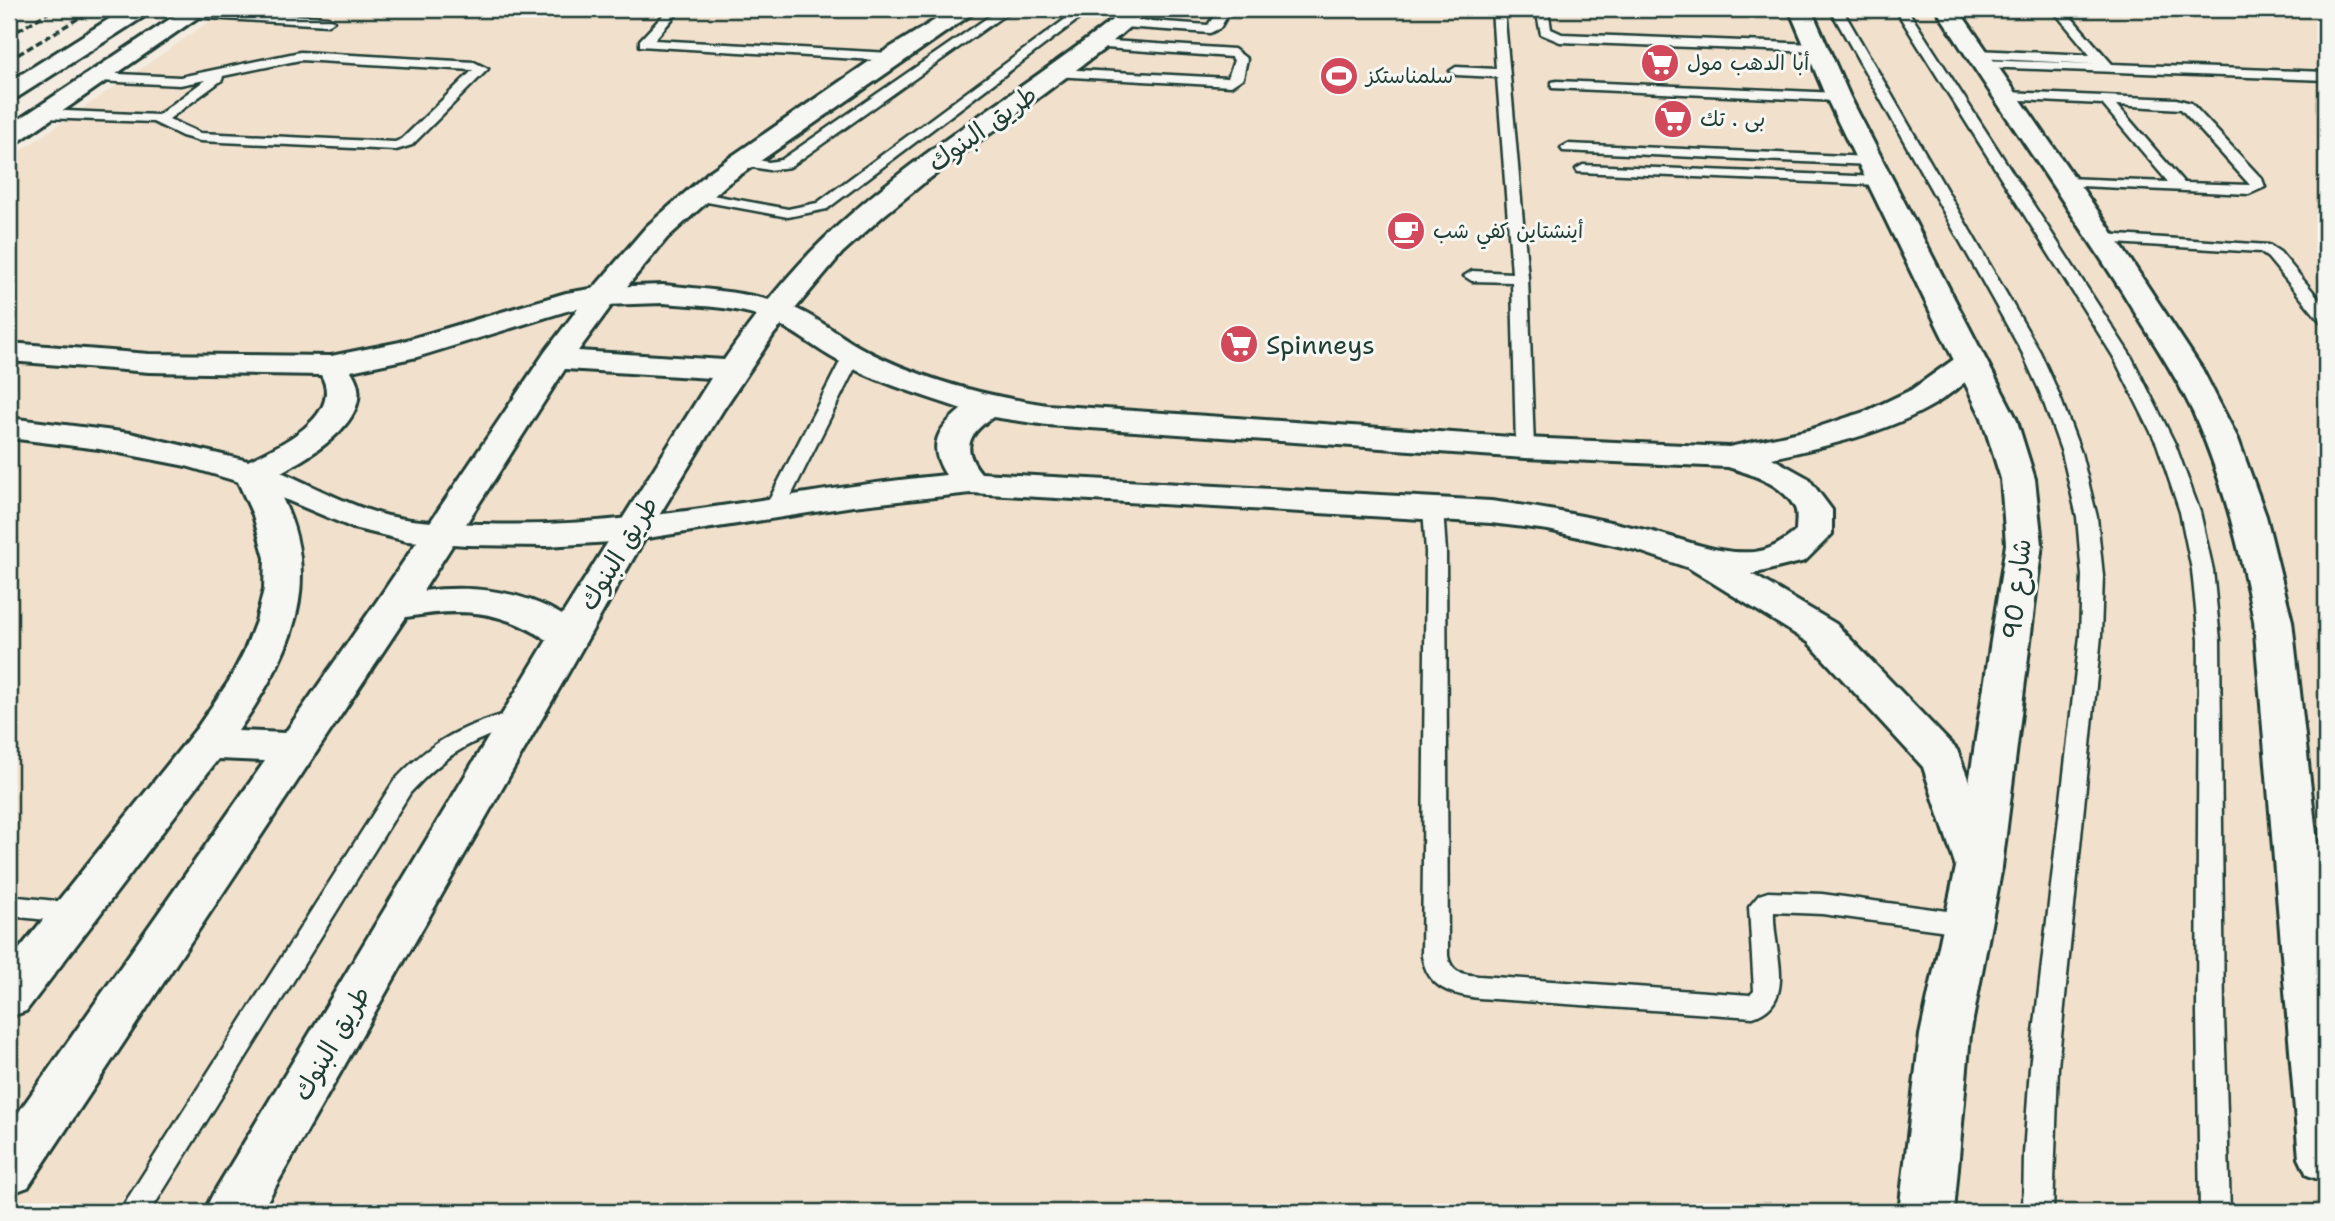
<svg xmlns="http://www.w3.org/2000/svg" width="2335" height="1221" font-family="'Shantell Sans','Playpen Sans Arabic',sans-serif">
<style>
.built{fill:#f1e0cc}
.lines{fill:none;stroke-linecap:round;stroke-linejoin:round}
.service-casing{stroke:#1f3d34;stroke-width:5}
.minor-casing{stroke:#1f3d34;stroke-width:6}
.tertiary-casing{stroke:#1f3d34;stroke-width:6}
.trunk-casing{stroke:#1f3d34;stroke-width:6}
.service{fill:#f6f6f2;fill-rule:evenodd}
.minor{fill:#f6f6f2;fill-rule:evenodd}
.tertiary{fill:#f6f6f2;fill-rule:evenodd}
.trunk{fill:#f6f6f2;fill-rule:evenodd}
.rail{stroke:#1f3d34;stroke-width:3.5;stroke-dasharray:7 3.5;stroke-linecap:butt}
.labels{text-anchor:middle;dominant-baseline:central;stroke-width:6;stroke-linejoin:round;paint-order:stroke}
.far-poi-label{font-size:21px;fill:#1f3d34;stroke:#f6f6f2;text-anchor:start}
.street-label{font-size:26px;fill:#1f3d34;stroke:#f6f6f2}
.poi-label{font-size:26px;fill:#1f3d34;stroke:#f6f6f2;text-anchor:start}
</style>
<rect width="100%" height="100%" fill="#f4ece1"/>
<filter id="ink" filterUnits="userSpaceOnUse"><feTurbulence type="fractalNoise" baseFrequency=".0143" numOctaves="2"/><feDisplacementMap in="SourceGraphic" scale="14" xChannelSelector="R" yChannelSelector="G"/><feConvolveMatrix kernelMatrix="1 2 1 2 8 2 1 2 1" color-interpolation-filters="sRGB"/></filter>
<g filter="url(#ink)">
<polygon class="built" points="228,9 2326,9 2326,1212 9,1212 9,159"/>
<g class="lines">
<defs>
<g id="service">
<polygon points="669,9 681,9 654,40 891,53 897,57 891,61 640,46 640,40"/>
<polygon points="1000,9 1013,9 790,167 769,170 735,164 733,161 740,157 769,162 781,160"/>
<polygon points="1079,9 1092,9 827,209 788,217 696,200 689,196 696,192 788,209 817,203"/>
<polygon points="1219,9 1231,9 1220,28 1210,33 1123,27 1117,23 1123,19 1208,25"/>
<polygon points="1492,9 1504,9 1528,278 1534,448 1525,454 1516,448 1512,282 1472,281 1464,276 1472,271 1512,273 1497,77 1456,75 1450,71 1456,67 1496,69"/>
<polygon points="1536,9 1548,9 1551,29 1562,34 1817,44 1823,48 1817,52 1560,42 1541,34"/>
<polygon points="1830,9 1842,9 2040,352 2058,392 2081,453 2097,517 2103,576 2101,636 2058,1067 2053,1212 2023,1212 2024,1154 2030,1067 2080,636 2082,576 2077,517 2062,453 2040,392 2022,352"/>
<polygon points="1895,9 1907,9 2131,356 2175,444 2200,512 2213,570 2220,640 2224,1014 2230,1212 2200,1212 2197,1014 2199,640 2192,570 2180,512 2157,444 2113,356"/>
<polygon points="2052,9 2064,9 2112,64 2326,72 2326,80 1983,67 1977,63 1978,60 2097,64 1976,58 1970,54 1976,50 2090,55"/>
<polygon points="192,10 328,17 334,21 328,25 188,17 188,11"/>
<polygon points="1095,40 1234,49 1247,59 1243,78 1231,86 1054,76 1053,73 1059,69 1228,78 1234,60 1231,57 1091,47 1089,44"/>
<path d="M300,52L474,62L488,69L412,145L396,150L200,141L182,136L153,122L43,118L36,114L43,110L158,115L205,80L180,85L98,81L92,77L98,73L180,77ZM300,60L472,70H473L402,139L395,142L200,133L169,119L222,80L223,76Z"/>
<polygon points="1557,81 1838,93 1845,97 1838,101 1552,88 1552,82"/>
<path d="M2004,92L2176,99L2191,103L2262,179L2265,187L2249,194L2059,185L2057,182L2059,179L2064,178L2168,182L2102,104L1999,99L1997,96ZM2117,105L2181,109L2250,185L2184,183Z"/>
<polygon points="1568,144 1870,157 1877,161 1870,165 1563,151 1561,148"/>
<polygon points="1583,165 1879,177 1886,181 1879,185 1578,172 1576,169"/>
<polygon points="2103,234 2269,245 2280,252 2326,307 2326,322 2320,321 2268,258 2260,252 2098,242 2095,239 2098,236"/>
<polygon points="852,351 861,356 785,508 775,514 768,512 765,508 843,356"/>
<path d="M1433,502L1443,508L1446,552L1448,956C1452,974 1462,974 1479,976L1750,995L1754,991L1749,907L1759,895L1768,892L1822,894L1969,914L1978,917L1982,924L1978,931L1969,934L1822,914L1774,912C1772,949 1799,1002 1753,1017L1479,998C1449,994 1428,988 1422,956L1426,552L1423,508Z"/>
<path d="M522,709L530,712L533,717L530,722C475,738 450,750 410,793L150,1212H119L394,781C436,736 464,726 522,709Z"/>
<polygon points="9,896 75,903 84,906 88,913 84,920 75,923 9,916"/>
</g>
<path id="minor" d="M663,285C703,289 746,292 784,304C814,314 837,335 863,349C920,379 984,396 1047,405L1525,438L1729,447L1809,430L1867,411L1911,390L1960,355L1971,353L1982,355L1987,362L1982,369C1967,380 1951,394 1935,404C1886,433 1827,446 1772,458L1808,478L1832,510V534L1805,561L1752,574L1836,624L1957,750L2002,867L1995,879L1979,884L1963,879L1956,867L1923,767L1808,642L1689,568L1636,550L1548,530L1491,523L971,493L853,506L628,541L546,546L467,545L407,541L353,528L256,487L186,466L99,449L9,438V418L130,433L248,461C276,448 345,416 321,375L149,372L9,361V343L149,354L331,356L400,342L566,293L603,287ZM663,303C697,306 736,306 768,319C795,330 816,350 842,363C880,383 921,395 962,409C937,429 927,446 946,475C791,489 639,530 483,524C452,523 419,523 388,516C351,507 316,487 281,472C313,455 381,415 351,371L417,357L570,310L603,305ZM993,417L1047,425L1525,458L1728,467C1752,474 1783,484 1795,508C1798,514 1796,524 1796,531C1783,542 1771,550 1754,552C1716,555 1684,539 1649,531C1597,518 1545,508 1491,501L981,473C960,448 969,433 993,417Z"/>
<g id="tertiary">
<polygon points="185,9 210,9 18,142 9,145 9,126"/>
<path d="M953,9H979L727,184L667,238L614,302L578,351L724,360C753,318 785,277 822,241C913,152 1027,89 1126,9H1150L1104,49L926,181L883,216L842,253L774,334L723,410L638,550L261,1212H204L213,1194L547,640C499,609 461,608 406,617L28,1187L9,1194V1126L265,761L218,759L26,1011L9,1017V962L197,728L229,681L244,652L256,621L264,589L265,558L253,515L234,473L239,466L251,463L263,466C330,563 300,642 238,731L285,733L379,598L545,352L592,290L647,226L709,172L883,52ZM565,369L711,378L562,615C519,590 472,585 423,591Z"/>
<polygon points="1789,9 1811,9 1850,97 2016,418 2035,479 2042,544 2002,867 1970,1035 1954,1212 1899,1212 1920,1035 1956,867 2006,544 2001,479 1982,418 1826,97"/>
<path d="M1936,9H1958L2106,223L2202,369L2238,439L2266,516L2292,621L2326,922V1182L2307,1175L2299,1158L2254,621C2240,549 2223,479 2193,412C2173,370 2147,333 2123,293C2062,197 1997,105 1936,9Z"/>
</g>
<polygon id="trunk" points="125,9 151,9 148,14 18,97 9,99 9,82"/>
</defs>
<use href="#service" class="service-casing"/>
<use href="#minor" class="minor-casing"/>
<use href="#tertiary" class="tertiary-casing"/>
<use href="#trunk" class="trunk-casing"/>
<use href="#service" class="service"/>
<use href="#minor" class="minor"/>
<use href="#tertiary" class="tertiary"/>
<use href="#trunk" class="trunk"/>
<g class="rail">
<polyline points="9,36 54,9"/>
<polyline points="9,60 94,9"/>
</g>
</g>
</g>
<defs>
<symbol id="supermarket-disc" viewBox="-11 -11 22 22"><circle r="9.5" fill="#d1495b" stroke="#f6f6f2"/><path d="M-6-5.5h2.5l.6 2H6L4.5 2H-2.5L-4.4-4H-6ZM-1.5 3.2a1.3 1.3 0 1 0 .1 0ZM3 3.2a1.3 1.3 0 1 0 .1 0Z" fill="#fff"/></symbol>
<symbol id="stadium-disc" viewBox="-11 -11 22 22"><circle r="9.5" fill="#d1495b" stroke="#f6f6f2"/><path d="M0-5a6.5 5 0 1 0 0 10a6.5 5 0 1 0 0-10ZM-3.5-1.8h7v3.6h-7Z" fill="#fff"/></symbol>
<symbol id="cafe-disc" viewBox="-11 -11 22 22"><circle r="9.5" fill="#d1495b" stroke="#f6f6f2"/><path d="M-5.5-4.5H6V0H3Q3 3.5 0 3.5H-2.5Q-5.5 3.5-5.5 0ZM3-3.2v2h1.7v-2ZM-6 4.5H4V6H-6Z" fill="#fff"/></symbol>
</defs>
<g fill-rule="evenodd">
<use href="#supermarket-disc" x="1638" y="41" width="44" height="44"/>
<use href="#stadium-disc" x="1317" y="54" width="44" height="44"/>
<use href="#supermarket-disc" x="1651" y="97" width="44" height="44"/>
<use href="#cafe-disc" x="1384" y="209" width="44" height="44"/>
<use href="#supermarket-disc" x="1217" y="322" width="44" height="44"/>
</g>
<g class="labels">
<g class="far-poi-label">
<text x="1687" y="63">أبا الدهب مول</text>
<text x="1366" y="76">سلمناستكز</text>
<text x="1700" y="119">بى . تك</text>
<text x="1433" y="231">أينشتاين كفي شب</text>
</g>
<g class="street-label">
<text transform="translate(982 128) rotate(-36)">طريق البنوك</text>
<text transform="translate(618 553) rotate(-59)">طريق البنوك</text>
<text transform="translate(2016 589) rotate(-84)">شارع 90</text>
<text transform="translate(331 1043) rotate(-60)">طريق البنوك</text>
</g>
<g class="poi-label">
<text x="1266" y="344">Spinneys</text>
</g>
</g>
<rect width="2335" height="1221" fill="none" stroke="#f6f6f2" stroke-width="35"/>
<rect x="18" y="18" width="2300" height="1186" fill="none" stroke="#1f3d34" stroke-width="2.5" filter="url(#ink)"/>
</svg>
